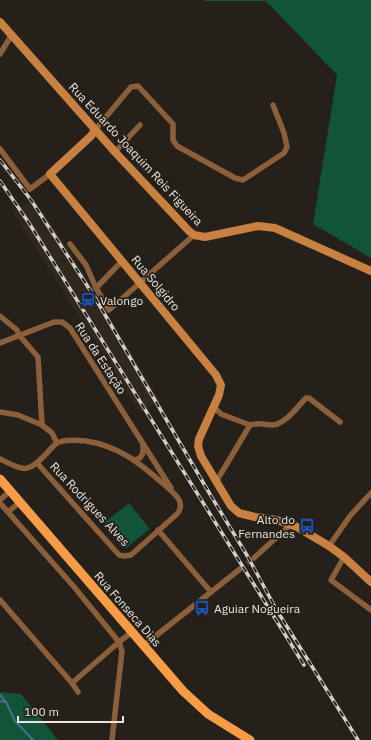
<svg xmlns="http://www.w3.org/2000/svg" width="371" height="740" font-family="'IBM Plex Sans',sans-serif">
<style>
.built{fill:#31281d}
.green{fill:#125439}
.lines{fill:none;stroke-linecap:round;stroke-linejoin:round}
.stream{stroke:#4c6b93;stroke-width:2}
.street-tunnel{stroke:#423e37;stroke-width:5.5;stroke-dasharray:5.5 3;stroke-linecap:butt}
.street{stroke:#8b5f39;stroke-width:5.5}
.secondary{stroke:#c88141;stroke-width:8}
.primary{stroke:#f79c46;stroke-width:9}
.rail-casing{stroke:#d1cdc9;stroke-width:3.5}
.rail{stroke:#252019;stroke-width:2;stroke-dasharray:6;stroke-linecap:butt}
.labels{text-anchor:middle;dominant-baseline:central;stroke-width:3.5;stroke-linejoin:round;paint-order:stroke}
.street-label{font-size:12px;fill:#e9e5e1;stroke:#252019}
.poi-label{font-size:12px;fill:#e9e5e1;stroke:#252019;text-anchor:start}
</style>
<rect width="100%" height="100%" fill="#252019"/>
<polygon class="built" points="33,199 68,248 160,401 140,413 13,212"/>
<g class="green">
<polygon points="203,0 371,0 371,258 313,224 337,75 266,1 205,1"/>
<polygon points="129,503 150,529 126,548 105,522"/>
<polygon points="0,692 21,694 58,740 0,740"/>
</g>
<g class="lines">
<g class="stream">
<polyline points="0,695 6,702"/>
<polyline points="0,701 6,702 15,721 33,740"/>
</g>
<polyline class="street-tunnel" points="240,569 254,558"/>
<g class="street">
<polyline points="0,54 11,36"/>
<polyline points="95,130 131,87 138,86 173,124 173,140 177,146 235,178 243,180 284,153 287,147 284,133 273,105"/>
<polyline points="0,149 30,189 50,174"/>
<polyline points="115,152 140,125"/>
<polyline points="70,244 86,265 96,288 109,310 194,235"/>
<polyline points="96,288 122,261"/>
<polyline points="0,316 17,330 19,335 38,357 42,425 52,433 57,443"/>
<polyline points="0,343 54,322 62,322 70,328 171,488"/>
<path d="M214,407L221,414L250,425C260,422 263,425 272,425C286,424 297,407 306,398H309L340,422"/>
<polyline points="0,412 18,415 42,425"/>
<path d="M0,459C25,471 27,474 47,453C51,449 54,444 59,442C67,439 77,440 86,441C120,446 142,465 167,487C176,495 186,503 177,514L131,555L124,556L119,555L37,463"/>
<polyline points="134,460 140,458 143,453 143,444"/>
<polyline points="216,482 250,425"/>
<polyline points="0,500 10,491"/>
<polyline points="0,503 75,588 119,642 122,651 112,740"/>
<polyline points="8,512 20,502"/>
<polyline points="158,530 211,592"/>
<polyline points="329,546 350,516 371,493"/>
<polyline points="344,557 331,580 371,610"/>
<polyline points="254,558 290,525"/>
<polyline points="0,600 72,683 119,642 132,632"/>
<polyline points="143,646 240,569"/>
<polyline points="72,683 78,692"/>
</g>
<g class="secondary">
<polyline points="0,22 115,152 189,231 194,235 205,237 258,226 275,228 371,271"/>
<polyline points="95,130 91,136 50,174 216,375 221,385 219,395 199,439 198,446 201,456 231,506 239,513 255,517 277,520 297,527 329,546 344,557 371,582"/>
</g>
<polyline class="primary" points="0,479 183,691 208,714 250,740"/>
<defs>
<g id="rail">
<polyline points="0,160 31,200 94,296 211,496 248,557 276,609 358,740"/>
<polyline points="0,181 29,223 304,665"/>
</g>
</defs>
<use href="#rail" class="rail-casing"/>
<use href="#rail" class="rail"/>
</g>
<defs>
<symbol id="station-bare" viewBox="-9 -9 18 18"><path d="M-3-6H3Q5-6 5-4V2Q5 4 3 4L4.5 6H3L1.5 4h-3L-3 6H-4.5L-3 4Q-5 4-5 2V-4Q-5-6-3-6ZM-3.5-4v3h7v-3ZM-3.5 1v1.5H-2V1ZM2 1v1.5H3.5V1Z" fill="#1a4fb4" stroke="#252019" stroke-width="2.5" paint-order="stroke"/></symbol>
<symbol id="bus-bare" viewBox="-9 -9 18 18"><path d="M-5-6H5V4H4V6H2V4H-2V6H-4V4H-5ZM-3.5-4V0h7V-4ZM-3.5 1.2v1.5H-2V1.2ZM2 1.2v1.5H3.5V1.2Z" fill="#1a4fb4" stroke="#252019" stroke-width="2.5" paint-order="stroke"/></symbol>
</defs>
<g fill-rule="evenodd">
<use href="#station-bare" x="77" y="289" width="22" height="22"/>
<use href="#bus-bare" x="296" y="515" width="22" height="22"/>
<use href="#bus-bare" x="191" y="597" width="22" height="22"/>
</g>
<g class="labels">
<g class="street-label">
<text transform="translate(136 154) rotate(47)">Rua Eduardo Joaquim Reis Figueira</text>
<text transform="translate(156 283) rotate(50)">Rua Solgidro</text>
<text transform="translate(101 358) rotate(57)">Rua da Estação</text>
<text transform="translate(90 504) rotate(47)">Rua Rodrigues Alves</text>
<text transform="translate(128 609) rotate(49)">Rua Fonseca Dias</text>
</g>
<g class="poi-label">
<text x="100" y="300">Valongo</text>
<text x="295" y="519" text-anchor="end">Alto do<tspan x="295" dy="14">Fernandes</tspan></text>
<text x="214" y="608">Aguiar Nogueira</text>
</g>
</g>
<path d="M18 716v6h105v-6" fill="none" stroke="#e9e5e1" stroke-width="2"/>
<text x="24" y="716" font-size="12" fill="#e9e5e1" stroke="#252019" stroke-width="3" paint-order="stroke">100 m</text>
</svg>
